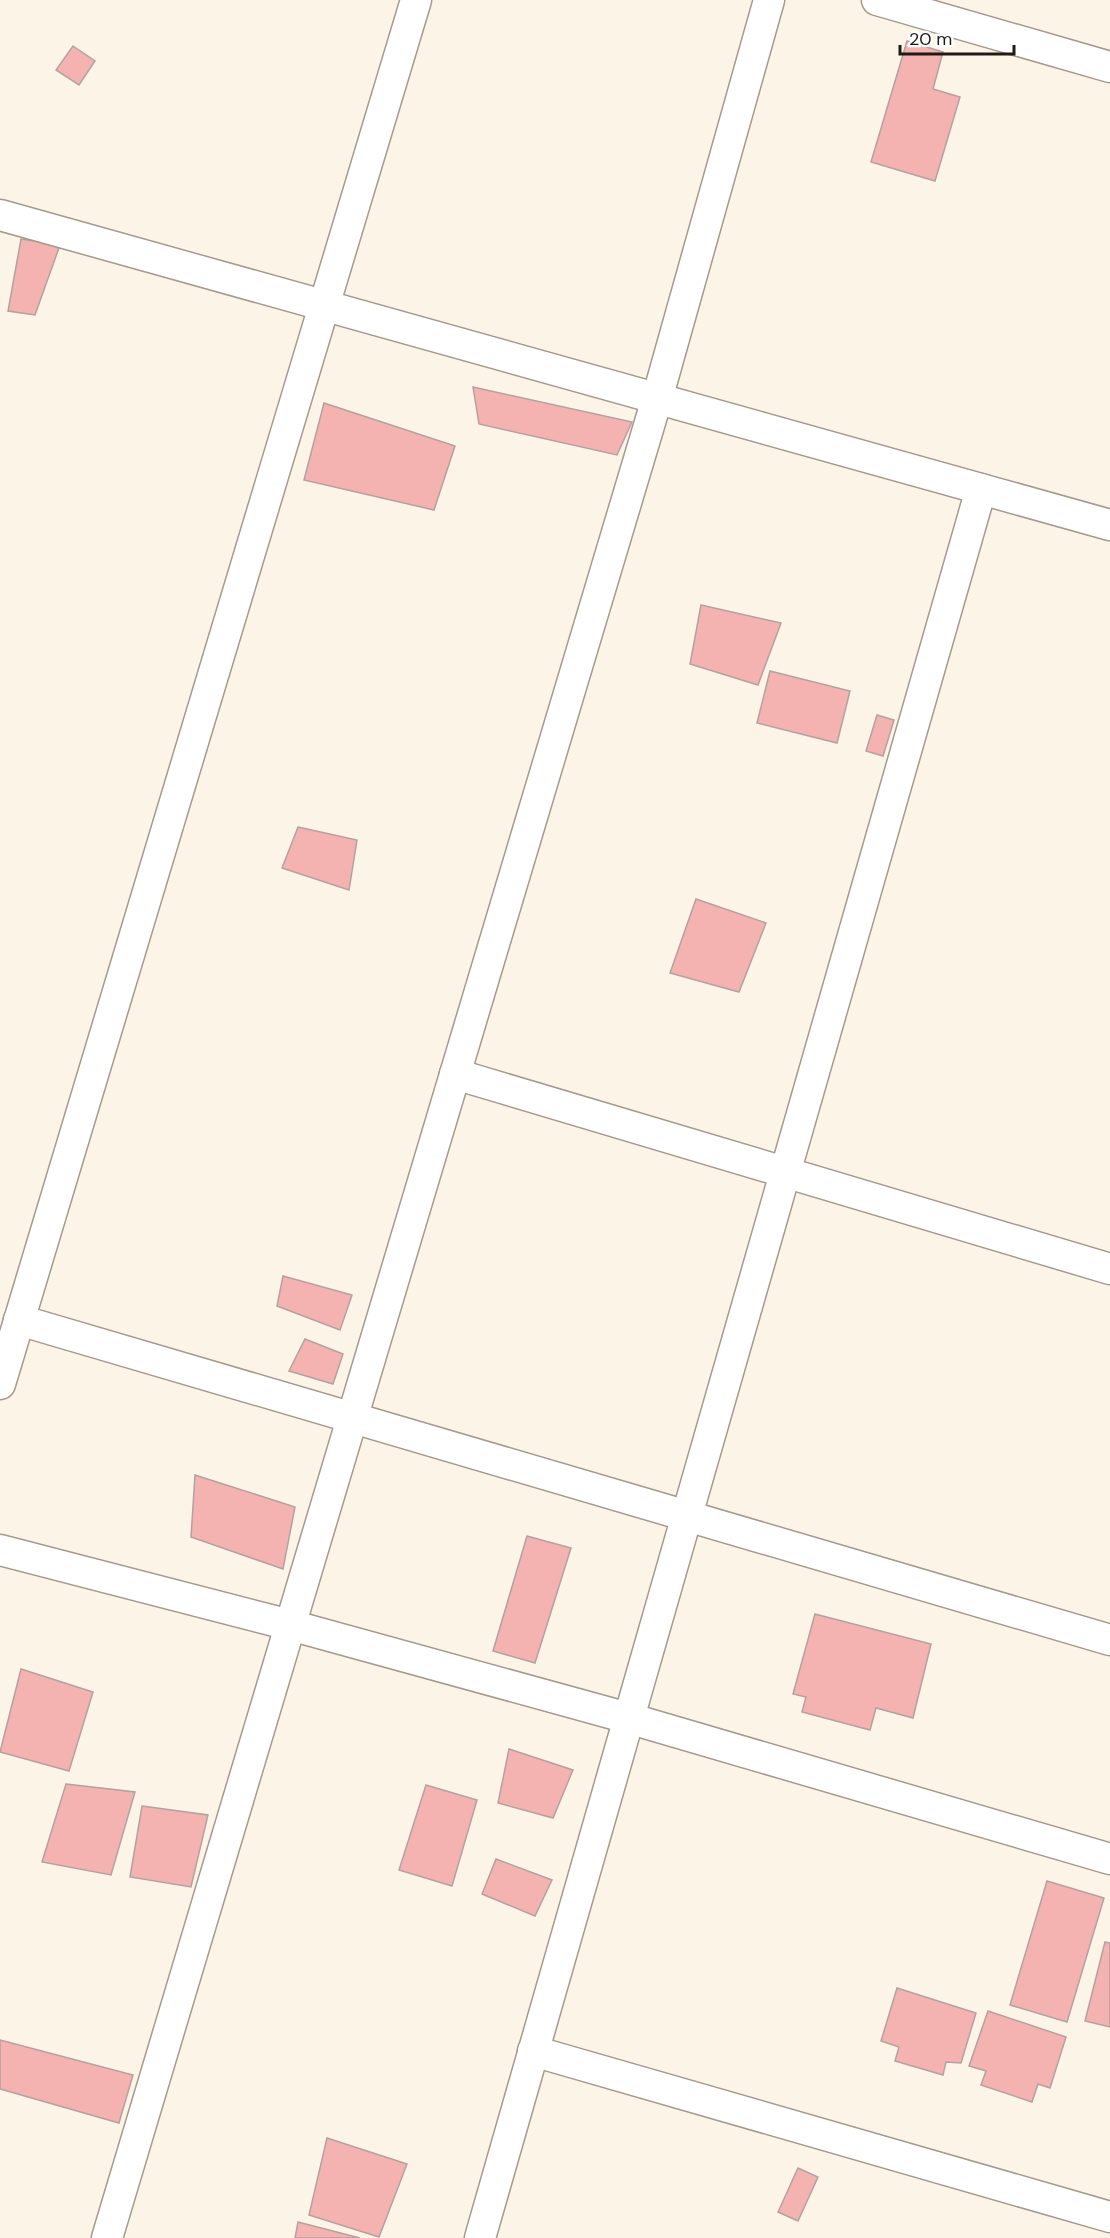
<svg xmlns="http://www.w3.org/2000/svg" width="1110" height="2238" font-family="'DM Sans',sans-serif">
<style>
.building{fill:#f4b2b1;stroke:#b4a1a0;stroke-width:1.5}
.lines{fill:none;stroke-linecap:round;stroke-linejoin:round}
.minor-casing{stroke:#a59a8d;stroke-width:33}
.minor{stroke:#fff;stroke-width:30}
</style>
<rect width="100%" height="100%" fill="#fdf4e8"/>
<g class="building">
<polygon points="907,41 943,52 933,89 960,97 935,181 871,162"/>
<polygon points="73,46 95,61 79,85 56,70"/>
<polygon points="21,239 60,245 35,315 8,311"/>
<polygon points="473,387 632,422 617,455 479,424"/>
<polygon points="324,403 455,446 434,510 304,480"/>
<polygon points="701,605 781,623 758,685 690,664"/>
<polygon points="770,671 850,691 837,743 757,723"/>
<polygon points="877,715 894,720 883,756 866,751"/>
<polygon points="298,827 357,840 349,890 282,868"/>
<polygon points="696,899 766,923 739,992 670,973"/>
<polygon points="283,1276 352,1295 340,1330 277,1306"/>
<polygon points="305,1339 343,1354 333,1384 289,1371"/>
<polygon points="195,1475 295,1507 283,1569 191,1537"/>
<polygon points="527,1536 571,1548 535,1663 493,1651"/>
<polygon points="815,1614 931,1644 913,1718 876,1708 870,1730 802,1712 806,1697 793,1694"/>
<polygon points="21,1669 93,1692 69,1771 0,1752"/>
<polygon points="509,1749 573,1770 553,1818 498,1803"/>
<polygon points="66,1784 135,1792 111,1875 42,1862"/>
<polygon points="426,1785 477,1800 452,1886 399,1870"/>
<polygon points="142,1806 208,1815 191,1887 130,1877"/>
<polygon points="496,1859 552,1880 535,1916 482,1894"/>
<polygon points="1047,1881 1104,1898 1067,2022 1010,2005"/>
<polygon points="1105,1942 1110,1943 1110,2027 1085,2021"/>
<polygon points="897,1988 976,2013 961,2063 946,2062 943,2075 895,2061 899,2047 881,2041"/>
<polygon points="988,2011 1066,2037 1050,2088 1038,2084 1032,2102 981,2085 986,2071 969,2066"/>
<polygon points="0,2040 133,2075 119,2123 0,2089"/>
<polygon points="327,2138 407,2164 379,2237 309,2215"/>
<polygon points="798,2168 818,2177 798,2221 778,2212"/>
<polygon points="298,2222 360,2238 295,2238"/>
</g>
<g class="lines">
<defs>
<g id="minor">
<polyline points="877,0 1110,67"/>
<polyline points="0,215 1110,525"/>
<polyline points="455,1074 1110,1269"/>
<polyline points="19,1320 1110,1640"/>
<polyline points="0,1384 416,0"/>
<polyline points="0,1550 290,1625 628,1718 1110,1859"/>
<polyline points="533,2051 1110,2217"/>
<polyline points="107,2238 657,399 769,0"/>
<polyline points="480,2238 981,489"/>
</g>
</defs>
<use href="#minor" class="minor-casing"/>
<use href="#minor" class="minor"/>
</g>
<path d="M900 45v9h114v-9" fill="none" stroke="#1f1a15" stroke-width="3"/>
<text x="909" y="45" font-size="18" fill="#1f1a15" stroke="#ffffff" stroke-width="4.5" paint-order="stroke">20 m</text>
</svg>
